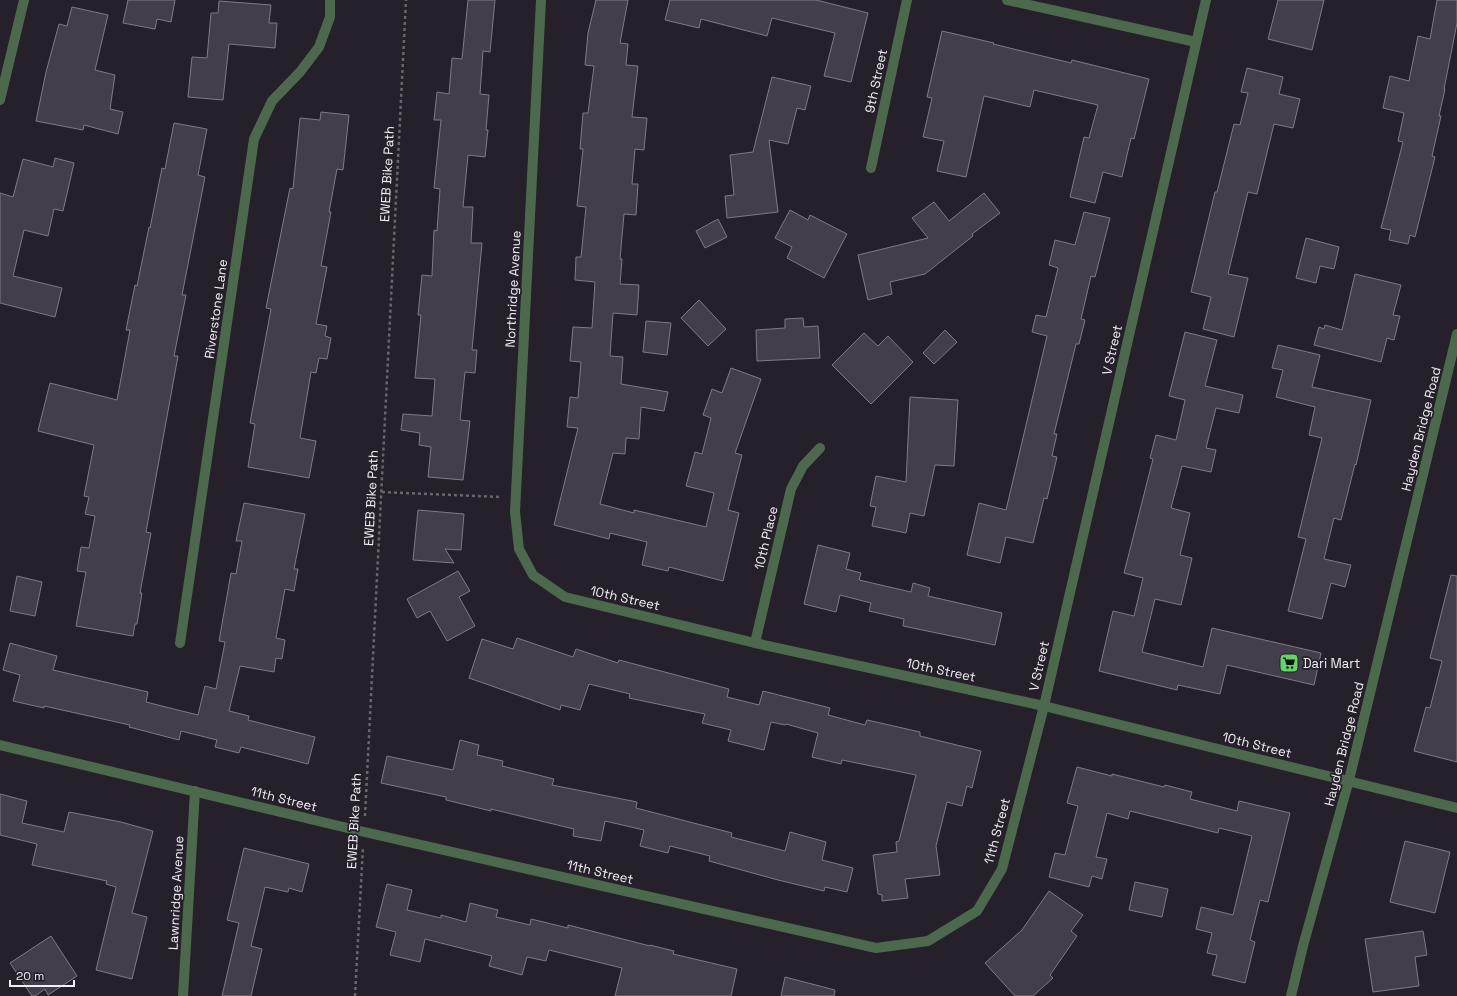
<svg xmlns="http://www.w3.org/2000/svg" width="1457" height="996" font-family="'Space Grotesk',sans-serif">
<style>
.building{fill:#433e49;stroke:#807a86}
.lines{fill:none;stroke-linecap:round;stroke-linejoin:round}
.path{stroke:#6a666e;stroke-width:2.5;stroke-dasharray:3 3;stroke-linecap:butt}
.minor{stroke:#4c694d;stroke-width:10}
.tertiary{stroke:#4c694d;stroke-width:10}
.labels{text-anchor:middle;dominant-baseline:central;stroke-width:3.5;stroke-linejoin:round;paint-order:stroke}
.street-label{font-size:13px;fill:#f2eff5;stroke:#25202a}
.poi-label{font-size:13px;fill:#f2eff5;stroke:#25202a;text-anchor:start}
</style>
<rect width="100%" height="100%" fill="#25202a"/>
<g class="building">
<polygon points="128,0 175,0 171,22 157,19 155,29 123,23"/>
<polygon points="468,0 495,0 490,52 483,51 480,94 489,95 486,130 488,130 485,157 468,155 463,207 473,207 471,243 482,243 472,350 477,350 475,373 465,372 460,420 470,421 463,480 428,477 431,447 419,445 420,433 401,430 403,414 432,416 435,379 415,378 421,315 418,315 422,275 432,276 434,230 437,231 440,189 434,188 441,120 434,120 437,92 449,94 452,58 462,59"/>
<polygon points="596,0 628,0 620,43 628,44 626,65 638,66 632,117 647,118 644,150 635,149 632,184 638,184 636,215 624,214 620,259 622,259 620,284 639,285 637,315 613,313 610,356 623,357 621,384 668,392 664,411 641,407 639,439 626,438 625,454 613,453 600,504 634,513 634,510 706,527 714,493 686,486 695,452 702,454 711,418 703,415 712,389 722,393 731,368 761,379 735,453 742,455 728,510 739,513 723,581 669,567 668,571 642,565 647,542 610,533 609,539 554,525 578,428 567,427 570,397 578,398 581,362 570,361 573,327 592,328 595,282 575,280 576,257 581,257 586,207 577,206 583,149 580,149 583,113 588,113 594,66 585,65 588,33"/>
<polygon points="670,0 816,0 868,13 851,82 824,76 835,33 772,18 767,36 701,19 699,28 665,20"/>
<polygon points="1278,0 1324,0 1312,50 1268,39"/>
<polygon points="1437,0 1457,0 1457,23 1444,89 1445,89 1439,116 1441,116 1432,156 1435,157 1415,237 1410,235 1408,244 1389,240 1391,230 1381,228 1403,142 1398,141 1404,113 1383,108 1390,76 1409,81 1418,36 1430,39"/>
<polygon points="219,1 271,5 269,23 277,23 275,48 229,44 223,100 188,97 192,57 207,58 211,13 218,13"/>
<polygon points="72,7 108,15 95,70 115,75 110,109 123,112 118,134 84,125 83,130 36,121 46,72 59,24 67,26"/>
<polygon points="942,31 994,43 993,44 1071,63 1072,60 1149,79 1134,139 1131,138 1122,177 1103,172 1095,203 1070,197 1084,137 1089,138 1098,105 1034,90 1030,107 984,96 966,177 937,171 944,141 923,137 932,98 927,97"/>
<polygon points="1247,68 1283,77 1279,94 1300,99 1293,128 1274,124 1257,194 1248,192 1228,274 1248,278 1234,337 1203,329 1211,297 1191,292 1215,192 1217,192 1234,124 1240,125 1248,93 1241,92"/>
<polygon points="772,77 811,86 805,110 797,108 788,144 769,140 778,212 727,218 725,196 734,195 730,155 753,152"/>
<polygon points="321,112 349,115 343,170 337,169 329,212 331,212 321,266 327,267 316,324 327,326 325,336 331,338 327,359 319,358 316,373 311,372 300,438 316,441 309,478 248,467 255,424 250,423 271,309 266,308 290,188 293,189 300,118 320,120"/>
<polygon points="174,123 207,129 198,175 205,177 182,295 186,295 174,356 178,356 146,532 151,533 140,593 142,593 137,624 135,624 133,636 76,626 86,572 77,571 81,547 89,548 95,516 85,514 89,497 84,496 94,445 38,431 50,383 117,400 130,330 126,330 135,285 137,286 149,227 150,228 162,168 165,169"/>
<polygon points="55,158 74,163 63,211 54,209 48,236 24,230 13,276 62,288 55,317 0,303 0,193 13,197 23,159 53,167"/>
<polygon points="984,193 1000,213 972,234 973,236 925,274 890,282 892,294 868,300 858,255 928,238 912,218 934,202 949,221"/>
<polygon points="790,210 808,220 810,215 847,234 824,278 787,258 792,247 775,238"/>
<polygon points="1084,212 1110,218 1095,277 1091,276 1081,319 1085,320 1079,344 1076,344 1054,434 1057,434 1052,456 1057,457 1047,499 1044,498 1033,543 1006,537 1000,563 967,555 979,503 1006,510 1047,336 1032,332 1036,315 1046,317 1058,268 1049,265 1055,240 1075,245"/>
<polygon points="718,219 727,237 705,248 696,231"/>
<polygon points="1306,238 1339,247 1334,269 1320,266 1316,283 1296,278"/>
<polygon points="1355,274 1401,285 1393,315 1400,316 1394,340 1387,338 1381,362 1314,345 1319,327 1324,329 1325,325 1342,330"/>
<polygon points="699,300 726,329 708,346 681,318"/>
<polygon points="803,318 804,327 818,326 820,358 757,361 756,330 785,328 785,319"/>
<polygon points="646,321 671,323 667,355 643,352"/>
<polygon points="945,330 957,342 934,364 923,353"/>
<polygon points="1185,332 1217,340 1205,386 1243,395 1239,413 1216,408 1206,448 1216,450 1211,472 1182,466 1171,508 1190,513 1180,555 1192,558 1181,605 1155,599 1142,652 1203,667 1212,628 1321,653 1314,685 1227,665 1220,694 1178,685 1177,690 1099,671 1113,611 1134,616 1143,578 1124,573 1153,459 1150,458 1156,435 1176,440 1185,400 1169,396"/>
<polygon points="864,333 878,346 888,336 913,362 871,404 832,365"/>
<polygon points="1278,345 1320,355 1312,387 1371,400 1356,465 1355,464 1341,520 1334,518 1324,559 1351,565 1345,587 1331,583 1322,619 1288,611 1306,539 1298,537 1322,438 1309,435 1315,407 1276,397 1283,370 1272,368"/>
<polygon points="910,397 958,400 954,466 935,465 924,516 910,513 906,533 872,526 876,507 870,506 876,476 906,482"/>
<polygon points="244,503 305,514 294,569 298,569 294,591 285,589 276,638 285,640 282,659 276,658 274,672 240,666 229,711 249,716 248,720 315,737 308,764 241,747 239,753 215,747 217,740 181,731 179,740 129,727 130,725 44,706 44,708 13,701 20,675 3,670 10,643 57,656 53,670 148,692 146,702 198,715 205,686 216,689 225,642 219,641 231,573 236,574 242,541 236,541"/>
<polygon points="418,510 464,514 461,550 445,549 454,563 413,560"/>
<polygon points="818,545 850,553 846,569 861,573 859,580 911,592 913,583 930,588 928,596 1002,613 995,645 903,626 904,619 869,611 871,603 840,595 836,612 804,604"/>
<polygon points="458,571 470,591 459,597 475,626 447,641 430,611 417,618 407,599"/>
<polygon points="1451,575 1457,576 1457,762 1414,751 1426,707 1430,708 1442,661 1430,658"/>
<polygon points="17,576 42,582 35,616 10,611"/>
<polygon points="517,638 573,657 576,649 618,663 619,660 729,689 727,697 759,705 763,691 830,708 828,715 865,725 867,720 920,732 920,736 981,751 972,788 967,786 962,806 947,802 936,846 940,875 905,879 908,898 882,901 882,895 878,894 873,855 897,852 896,842 899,841 916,775 842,760 841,764 812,757 818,733 786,724 785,725 771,722 764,750 728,741 731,730 702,723 705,714 629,698 630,694 589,684 580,710 561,705 560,710 469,678 482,639 513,649"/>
<polygon points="460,740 479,745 477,755 503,761 502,766 554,779 552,785 637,802 636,808 732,833 731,837 785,851 790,832 826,842 822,860 853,868 847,892 825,887 824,891 778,880 709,861 710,856 670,846 668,853 640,846 644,830 605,821 601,841 573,836 574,829 491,809 491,811 446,800 446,797 381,783 387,756 453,770"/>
<polygon points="1077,767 1112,776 1112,774 1164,787 1165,785 1192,792 1190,799 1237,811 1239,801 1290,813 1268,902 1260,900 1250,940 1255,942 1245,983 1212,975 1217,955 1207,953 1212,933 1196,929 1201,907 1233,915 1252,836 1219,828 1218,833 1130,811 1128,819 1107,813 1096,857 1107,859 1102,879 1092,876 1089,887 1049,877 1055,853 1065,855 1078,806 1067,803"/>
<polygon points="0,794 27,801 22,823 64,832 69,812 121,822 153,831 132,913 147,917 132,979 96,970 116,887 106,884 107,881 32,865 37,844 0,835"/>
<polygon points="1405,841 1450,852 1435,913 1390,902"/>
<polygon points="244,848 309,864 302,892 289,888 288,892 265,887 251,946 262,949 251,996 222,996 239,923 227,920"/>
<polygon points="1135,882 1168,889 1162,917 1129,910"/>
<polygon points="387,884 412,890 407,910 441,918 441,915 466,922 470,903 498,910 496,917 530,925 531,919 568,928 568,925 650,946 650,945 674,951 673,954 737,969 731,996 615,996 622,968 549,950 546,961 527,957 522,975 489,966 492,956 425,939 420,962 390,955 396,932 376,927"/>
<polygon points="1049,891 1083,915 1071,931 1077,936 1050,975 1053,978 1033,996 1015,996 985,963 1022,930"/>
<polygon points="1423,931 1427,955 1415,957 1419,986 1373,992 1365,939"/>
<polygon points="51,936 77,976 48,995 45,989 35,996 32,996 10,963"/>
<polygon points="785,977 835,990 834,996 781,996"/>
</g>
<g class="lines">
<g class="path">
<polyline points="382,492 501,497"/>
<polyline points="365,816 406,0"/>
<polyline points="355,996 363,847"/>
</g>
<g class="minor">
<polyline points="541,0 515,512 519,549 533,575 565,597 755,643 1044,706 1457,808"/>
<polyline points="1007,0 1196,42"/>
<polyline points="0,100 24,0"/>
<polyline points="871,168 907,0"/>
<polyline points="180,643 254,139 272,101 300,72 319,47 330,17 330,0"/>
<polyline points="755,643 791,489 803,466 820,448"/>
<polyline points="0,745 360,831 876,948 928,941 977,911 1002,869 1044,706 1206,0"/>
<polyline points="183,996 195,791"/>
</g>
<polyline class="tertiary" points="1291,996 1303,946 1349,780 1457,334"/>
</g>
<defs>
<symbol id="supermarket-square" viewBox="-11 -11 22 22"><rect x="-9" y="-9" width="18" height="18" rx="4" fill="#61d56a" stroke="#25202a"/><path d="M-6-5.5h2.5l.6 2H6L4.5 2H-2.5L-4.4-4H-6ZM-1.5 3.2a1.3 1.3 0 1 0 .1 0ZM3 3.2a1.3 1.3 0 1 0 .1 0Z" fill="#111"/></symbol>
</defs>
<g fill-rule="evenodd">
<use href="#supermarket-square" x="1278" y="652" width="22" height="22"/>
</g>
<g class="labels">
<g class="street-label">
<text transform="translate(876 81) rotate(-78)">9th Street</text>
<text transform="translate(387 174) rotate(-87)">EWEB Bike Path</text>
<text transform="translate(513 289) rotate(-87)">Northridge Avenue</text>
<text transform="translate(216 309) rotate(-82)">Riverstone Lane</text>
<text transform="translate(1112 350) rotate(-77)">V Street</text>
<text transform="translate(1421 429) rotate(-76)">Hayden Bridge Road</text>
<text transform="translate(371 498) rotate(-87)">EWEB Bike Path</text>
<text transform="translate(766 538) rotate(-77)">10th Place</text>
<text transform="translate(625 598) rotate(13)">10th Street</text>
<text transform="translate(1039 666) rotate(-77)">V Street</text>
<text transform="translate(941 670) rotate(12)">10th Street</text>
<text transform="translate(1344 744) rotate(-76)">Hayden Bridge Road</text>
<text transform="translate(1257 745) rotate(14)">10th Street</text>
<text transform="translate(284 799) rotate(14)">11th Street</text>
<text transform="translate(354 821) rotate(-87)">EWEB Bike Path</text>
<text transform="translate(997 831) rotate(-75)">11th Street</text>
<text transform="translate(600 872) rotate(13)">11th Street</text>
<text transform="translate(176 893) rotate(-87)">Lawnridge Avenue</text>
</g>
<g class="poi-label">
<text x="1303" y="663">Dari Mart</text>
</g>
</g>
<path d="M10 980v6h64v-6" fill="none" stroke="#f2eff5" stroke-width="2"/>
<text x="16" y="980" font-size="12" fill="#f2eff5" stroke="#25202a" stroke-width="3" paint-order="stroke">20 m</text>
</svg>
